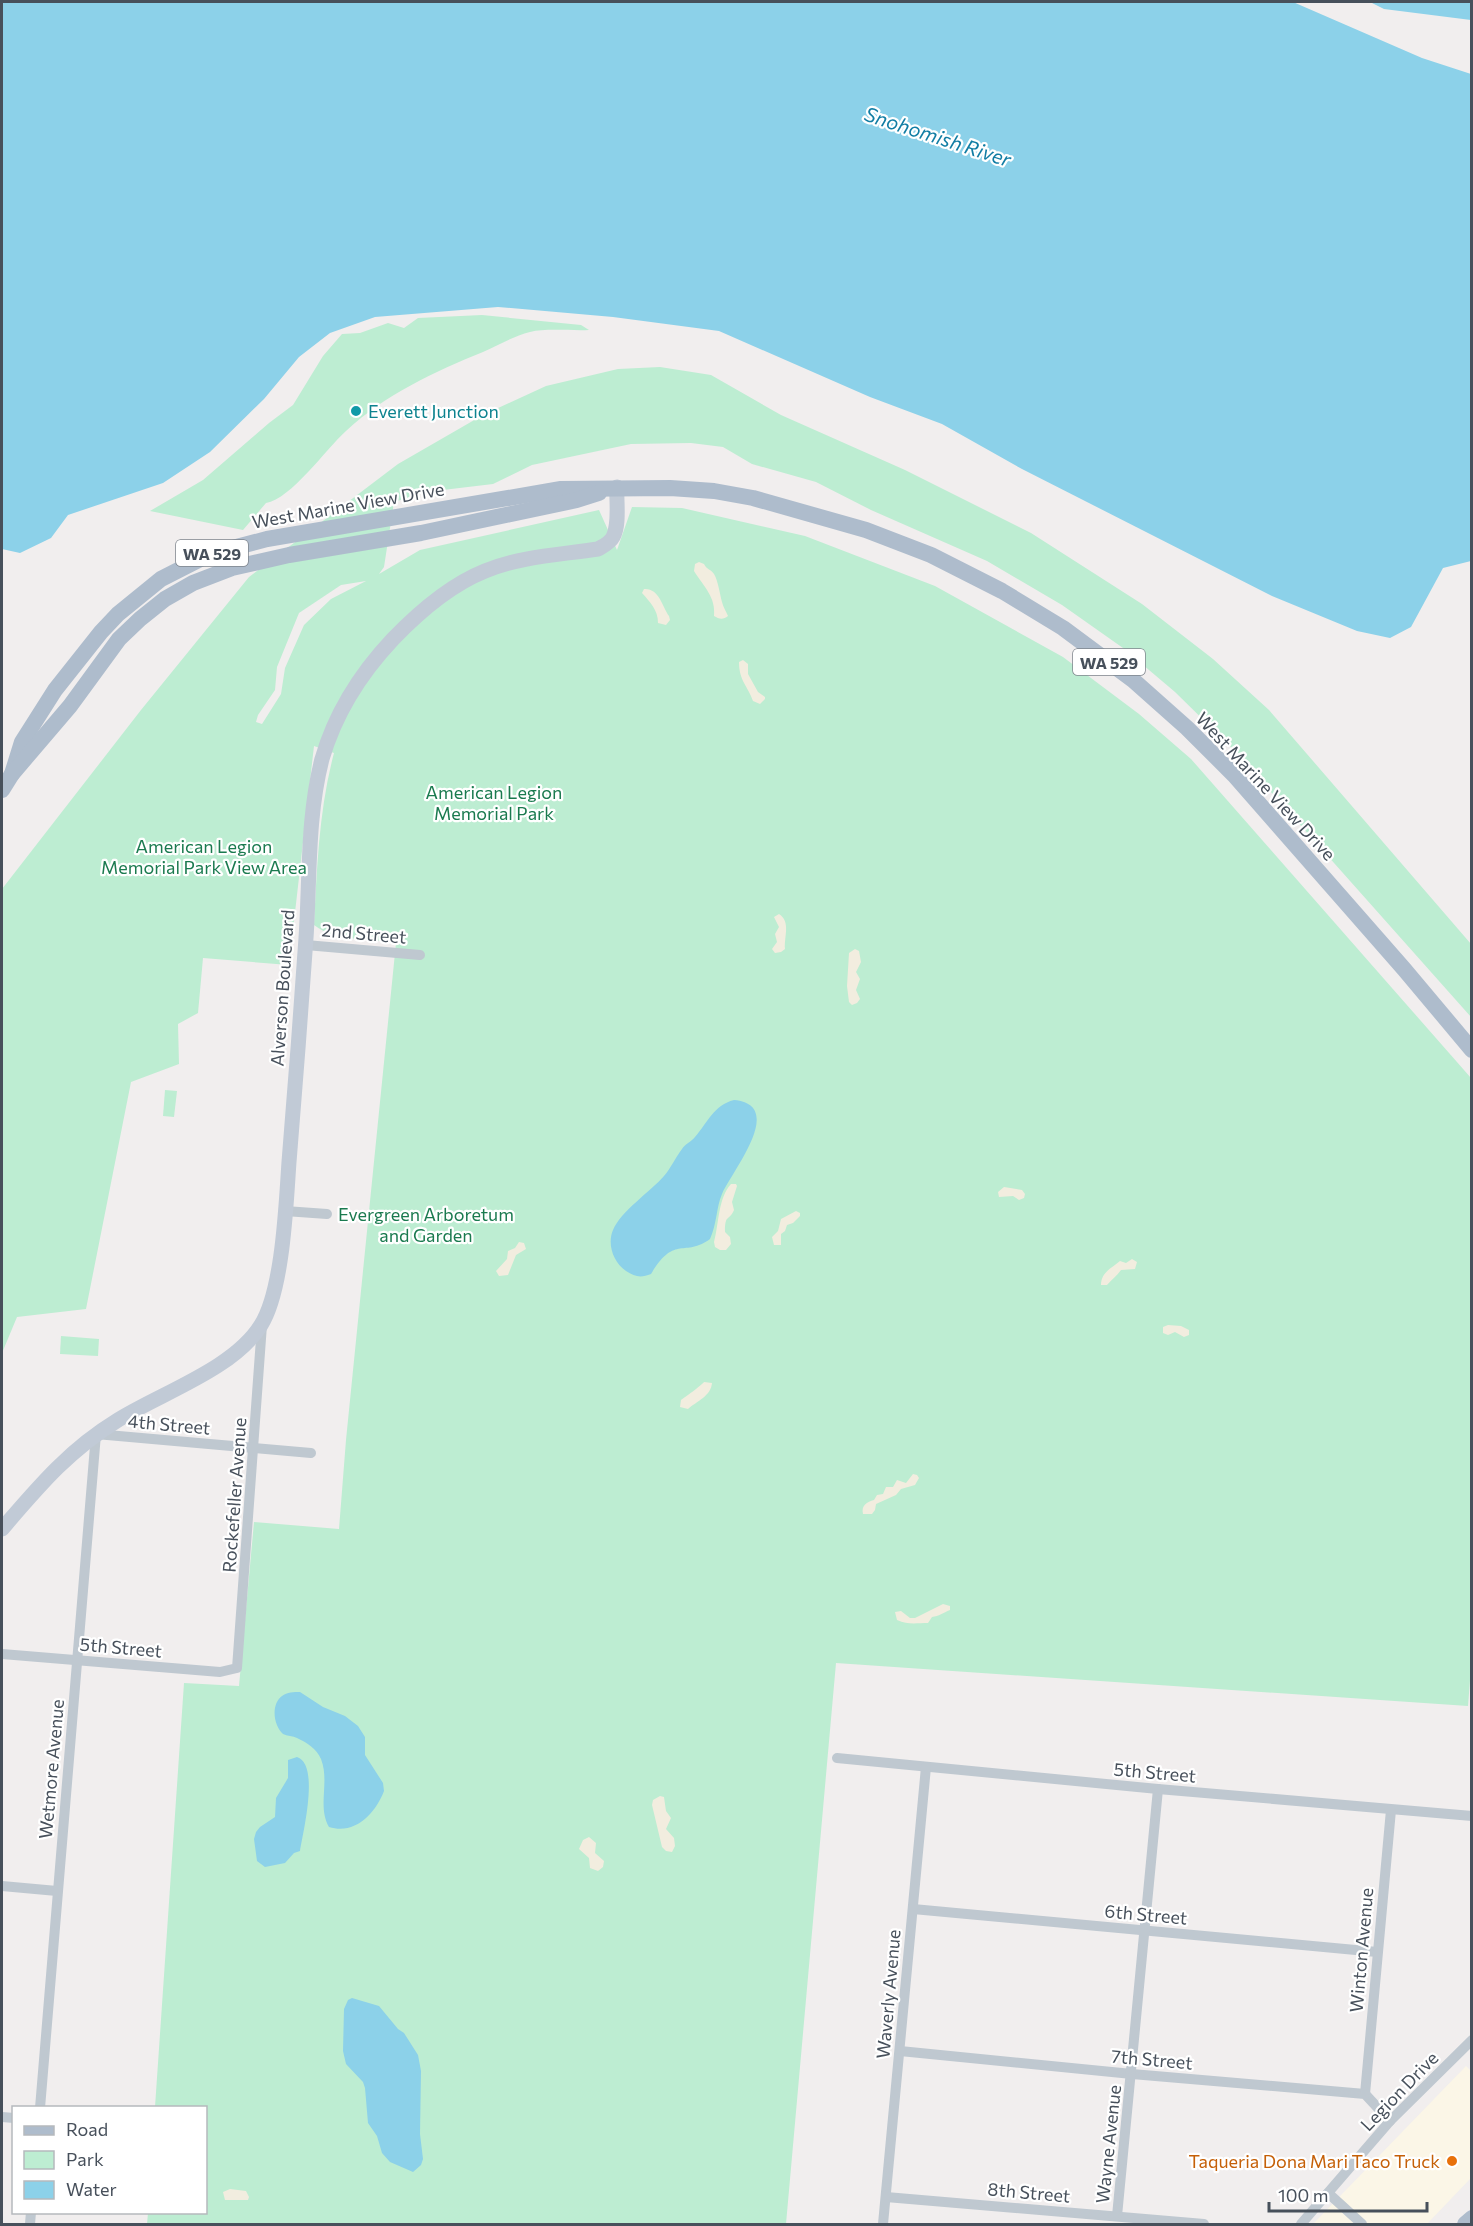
<svg xmlns="http://www.w3.org/2000/svg" width="1473" height="2226" font-family="Commissioner,sans-serif">
<style>
.commercial{fill:#fbf6e7}
.green{fill:#bdedd2;fill-rule:evenodd}
.sand{fill:#f2eddf}
.water{fill:#8cd1e9}
.lines{fill:none;stroke-linecap:round;stroke-linejoin:round}
.street{stroke:#bfc8d0;stroke-width:10}
.secondary{stroke:#c1cad6;stroke-width:15}
.primary{stroke:#aebccc;stroke-width:16}
.culture-dot{fill:#0f9aa8;stroke:#fff;stroke-width:2}
.food-dot{fill:#e8710a;stroke:#fff;stroke-width:2}
.labels{text-anchor:middle;dominant-baseline:central;stroke-width:4.5;stroke-linejoin:round;paint-order:stroke}
.shield{fill:#fff;stroke:#7e848c;stroke-width:1.5}
.shield-label{font-size:16px;font-weight:bold;fill:#47505b}
.culture-label{font-size:18px;fill:#0d838f;stroke:#fff;text-anchor:start}
.street-label{font-size:18px;fill:#47505b;stroke:#fff}
.park-label{font-size:18px;fill:#1a7a4f;stroke:#fff}
.food-label{font-size:18px;fill:#c56008;stroke:#fff;text-anchor:end}
.water-label{font-size:20px;font-style:italic;fill:#117da4;stroke:#fff}
</style>
<rect width="100%" height="100%" fill="#f1eeee"/>
<polygon class="commercial" points="1466,2066 1471,2071 1471,2178 1427,2224 1313,2224"/>
<g class="green">
<path d="M482,315L581,325L589,330C572,331 546,328 530,332C514,336 498,345 483,352C434,372 386,394 346,431C326,449 291,499 266,503L243,530L150,511L203,480L269,423L293,405L323,356L342,334L360,333L388,323L404,328L418,318Z"/>
<path d="M660,367L711,375L781,415L905,470L1031,533L1142,604L1213,659L1269,710L1471,944V1017L1230,746L1175,692L1123,648L1062,605L987,561L871,510L816,482L752,464L723,447L691,443L631,444L532,465L493,484L426,492L394,502L384,567L379,574L420,550L599,510L617,550L632,507L682,508L805,536L935,586L1063,657L1139,714L1191,759L1471,1078L1472,1655L1468,1706L836,1663L786,2224H147L148,2213L206,2212V2108L155,2107L184,1683L239,1686L254,1522L339,1529L346,1440L396,943C369,937 337,943 314,925C317,867 319,809 334,753L314,746L289,965L203,958L198,1013L178,1024L179,1064L131,1082L86,1309L17,1317L2,1353V889L141,710L249,577L398,464L483,415L546,386L618,369ZM366,581L331,599L304,625L285,668L281,694L262,724L256,722L258,715L275,690L277,667L299,613L341,585Z"/>
<polygon points="165,1090 177,1091 174,1117 163,1116"/>
<polygon points="61,1336 99,1339 98,1356 60,1354"/>
</g>
<g class="sand">
<path d="M699,562L704,564C707,570 711,569 714,574C718,580 720,595 722,602C723,607 726,611 728,616C723,620 719,619 714,616C716,597 704,587 694,571L695,564Z"/>
<path d="M644,589C659,588 662,606 669,616L670,620L666,625L658,623C658,610 650,602 642,593Z"/>
<path d="M743,660L748,664V674L758,692L765,697V699L760,704L753,701C748,686 739,681 739,662Z"/>
<path d="M779,914C791,922 784,936 785,949L781,952L775,953L772,949L777,942L775,934L779,927L774,917Z"/>
<polygon points="855,949 859,951 861,962 856,972 860,979 856,990 860,999 857,1003 852,1005 849,1002 847,986 849,953"/>
<path d="M731,1184H736L737,1186L732,1202L734,1210C729,1222 725,1213 725,1232L730,1237L731,1244L726,1250H720L715,1247L714,1242C719,1224 718,1198 731,1184Z"/>
<polygon points="1004,1187 1022,1190 1025,1194 1024,1198 1019,1200 1013,1196 999,1197 998,1192"/>
<polygon points="796,1211 800,1213 800,1216 793,1223 787,1225 785,1231 781,1234 781,1245 774,1245 772,1237 778,1231 781,1219"/>
<polygon points="519,1242 524,1243 526,1249 516,1255 508,1275 499,1276 496,1271 507,1259 508,1251 515,1248"/>
<path d="M1132,1259L1137,1262L1135,1269L1121,1270C1117,1276 1112,1279 1107,1285H1101C1101,1272 1112,1268 1120,1261L1126,1263Z"/>
<polygon points="1168,1325 1181,1326 1189,1330 1189,1335 1184,1337 1175,1332 1168,1335 1163,1333 1163,1327"/>
<path d="M704,1382L712,1383C711,1396 697,1401 688,1409L680,1407L681,1400C684,1398 702,1385 704,1382Z"/>
<path d="M913,1474L917,1475L919,1478L915,1485L901,1489L896,1495L876,1504L875,1510L872,1514H863C861,1505 867,1502 874,1500L877,1495L883,1494L886,1487H893L897,1480L906,1483Z"/>
<path d="M943,1604L950,1606V1610C943,1613 939,1616 932,1617L928,1623C916,1623 908,1625 897,1620L895,1612L901,1611L910,1618H915Z"/>
<polygon points="660,1796 664,1797 666,1811 671,1818 666,1829 674,1838 675,1846 672,1852 666,1851 662,1847 652,1805 653,1800"/>
<polygon points="589,1837 596,1843 595,1853 604,1861 603,1867 598,1871 590,1868 589,1858 579,1849 583,1840"/>
<polygon points="230,2189 246,2191 249,2197 248,2200 225,2200 223,2192"/>
</g>
<g class="water">
<polygon points="2,2 1293,2 1422,58 1471,74 1471,561 1443,568 1411,627 1390,638 1357,631 1272,596 1022,469 942,424 870,397 719,331 613,317 498,307 375,317 330,333 299,357 264,399 210,452 163,483 68,515 51,538 20,553 2,549"/>
<polygon points="1370,2 1471,2 1471,20 1384,9"/>
<path d="M734,1100C787,1105 732,1171 722,1194C716,1208 717,1224 710,1239C684,1258 675,1234 651,1274C641,1278 635,1277 626,1271C613,1262 607,1244 613,1230C621,1211 650,1192 664,1176C671,1168 675,1158 682,1149C685,1144 691,1142 695,1137C708,1122 714,1105 734,1100Z"/>
<path d="M300,1692L323,1707L345,1716L358,1726L365,1737V1755L383,1783L384,1791C375,1814 355,1835 329,1827C317,1806 330,1782 321,1759C317,1749 306,1742 297,1738C293,1736 287,1736 283,1734C273,1725 271,1704 282,1696C287,1692 294,1692 300,1692Z"/>
<path d="M297,1757C320,1764 303,1832 300,1851L294,1853L285,1863L265,1867L257,1861L254,1839L256,1832L260,1827L275,1817L276,1798L288,1778V1760Z"/>
<polygon points="352,1998 379,2006 398,2029 404,2033 418,2055 421,2071 420,2134 423,2159 421,2165 413,2172 390,2162 382,2153 377,2136 368,2123 365,2088 363,2082 346,2064 343,2051 344,2009 348,2000"/>
</g>
<g class="lines">
<g class="street">
<polyline points="306,945 420,955"/>
<polyline points="285,1211 327,1214"/>
<polyline points="2,1654 220,1672 237,1668 262,1325"/>
<polyline points="837,1758 1158,1789 1472,1816"/>
<polyline points="2,1886 57,1891"/>
<polyline points="913,1909 1377,1952"/>
<polyline points="900,2051 1132,2074 1365,2094 1390,2121"/>
<polyline points="1365,2094 1391,1810"/>
<polyline points="40,2108 96,1434 311,1453"/>
<polyline points="2,2117 14,2118"/>
<polyline points="1328,2193 1362,2224"/>
<polyline points="886,2197 1204,2224"/>
<polyline points="1117,2216 1158,1789"/>
<polyline points="30,2224 31,2212"/>
<polyline points="883,2224 926,1767"/>
<polyline points="1301,2224 1390,2121 1472,2040"/>
</g>
<path class="secondary" d="M2,1529C39,1486 69,1450 118,1420C161,1393 234,1369 261,1325C283,1290 286,1204 289,1162C295,1087 301,1013 306,938C310,879 307,817 322,759C335,714 361,673 393,639C419,612 450,585 485,571C522,556 559,555 598,549C603,546 610,543 613,537C620,524 616,501 617,487"/>
<g class="primary">
<polyline points="12,774 22,742 55,690 101,632 118,614 161,579 210,554 267,539 561,489 670,488 714,491 753,498 866,530 931,555 1002,591 1063,628 1133,680 1187,728 1234,775 1404,969 1472,1050"/>
<polyline points="2,790 12,774 70,706 119,639 140,619 165,599 193,583 232,568 289,555 421,533 577,500 599,493"/>
<polyline points="1465,2224 1472,2218"/>
</g>
</g>
<circle class="culture-dot" cx="356" cy="411" r="6"/>
<circle class="food-dot" cx="1452" cy="2161" r="6"/>
<g class="labels">
<g class="shield">
<rect x="176" y="540" width="72" height="26" rx="4.5"/>
<rect x="1073" y="649" width="72" height="26" rx="4.5"/>
</g>
<g class="shield-label">
<text x="212" y="553">WA 529</text>
<text x="1109" y="662">WA 529</text>
</g>
<g class="culture-label">
<text x="368" y="411">Everett Junction</text>
</g>
<g class="street-label">
<text transform="translate(348 505) rotate(-10)">West Marine View Drive</text>
<text transform="translate(1266 786) rotate(47)">West Marine View Drive</text>
<text transform="translate(364 933) rotate(5)">2nd Street</text>
<text transform="translate(282 988) rotate(-86)">Alverson Boulevard</text>
<text transform="translate(169 1424) rotate(5)">4th Street</text>
<text transform="translate(234 1495) rotate(-86)">Rockefeller Avenue</text>
<text transform="translate(121 1647) rotate(5)">5th Street</text>
<text transform="translate(51 1769) rotate(-85)">Wetmore Avenue</text>
<text transform="translate(1155 1772) rotate(5)">5th Street</text>
<text transform="translate(1146 1914) rotate(5)">6th Street</text>
<text transform="translate(1361 1950) rotate(-85)">Winton Avenue</text>
<text transform="translate(888 1994) rotate(-85)">Waverly Avenue</text>
<text transform="translate(1152 2059) rotate(5)">7th Street</text>
<text transform="translate(1399 2091) rotate(-46)">Legion Drive</text>
<text transform="translate(1108 2144) rotate(-84)">Wayne Avenue</text>
<text transform="translate(1029 2192) rotate(5)">8th Street</text>
</g>
<g class="park-label">
<text x="494" y="792">American Legion<tspan x="494" dy="21">Memorial Park</tspan></text>
<text x="204" y="846">American Legion<tspan x="204" dy="21">Memorial Park View Area</tspan></text>
<text x="426" y="1214">Evergreen Arboretum<tspan x="426" dy="21">and Garden</tspan></text>
</g>
<g class="food-label">
<text x="1440" y="2161">Taqueria Dona Mari Taco Truck</text>
</g>
<g class="water-label">
<text transform="translate(938 136) rotate(18)">Snohomish River</text>
</g>
</g>
<rect width="1473" height="2226" fill="none" stroke="#47505b" stroke-width="6"/>
<rect x="12" y="2106" width="195" height="108" fill="#ffffff" stroke="#b5b9bd" stroke-width="1.5"/>
<rect x="24" y="2126" width="30" height="9" fill="#aebccc" stroke="#b5b9bd" stroke-width="1.5"/>
<text x="66" y="2136" font-size="18" fill="#47505b">Road</text>
<rect x="24" y="2151" width="30" height="18" fill="#bdedd2" stroke="#b5b9bd" stroke-width="1.5"/>
<text x="66" y="2166" font-size="18" fill="#47505b">Park</text>
<rect x="24" y="2181" width="30" height="18" fill="#8cd1e9" stroke="#b5b9bd" stroke-width="1.5"/>
<text x="66" y="2196" font-size="18" fill="#47505b">Water</text>
<path d="M1269 2202v9h158v-9" fill="none" stroke="#47505b" stroke-width="3"/>
<text x="1278" y="2202" font-size="18" fill="#47505b" stroke="#ffffff" stroke-width="4.5" paint-order="stroke">100 m</text>
</svg>
